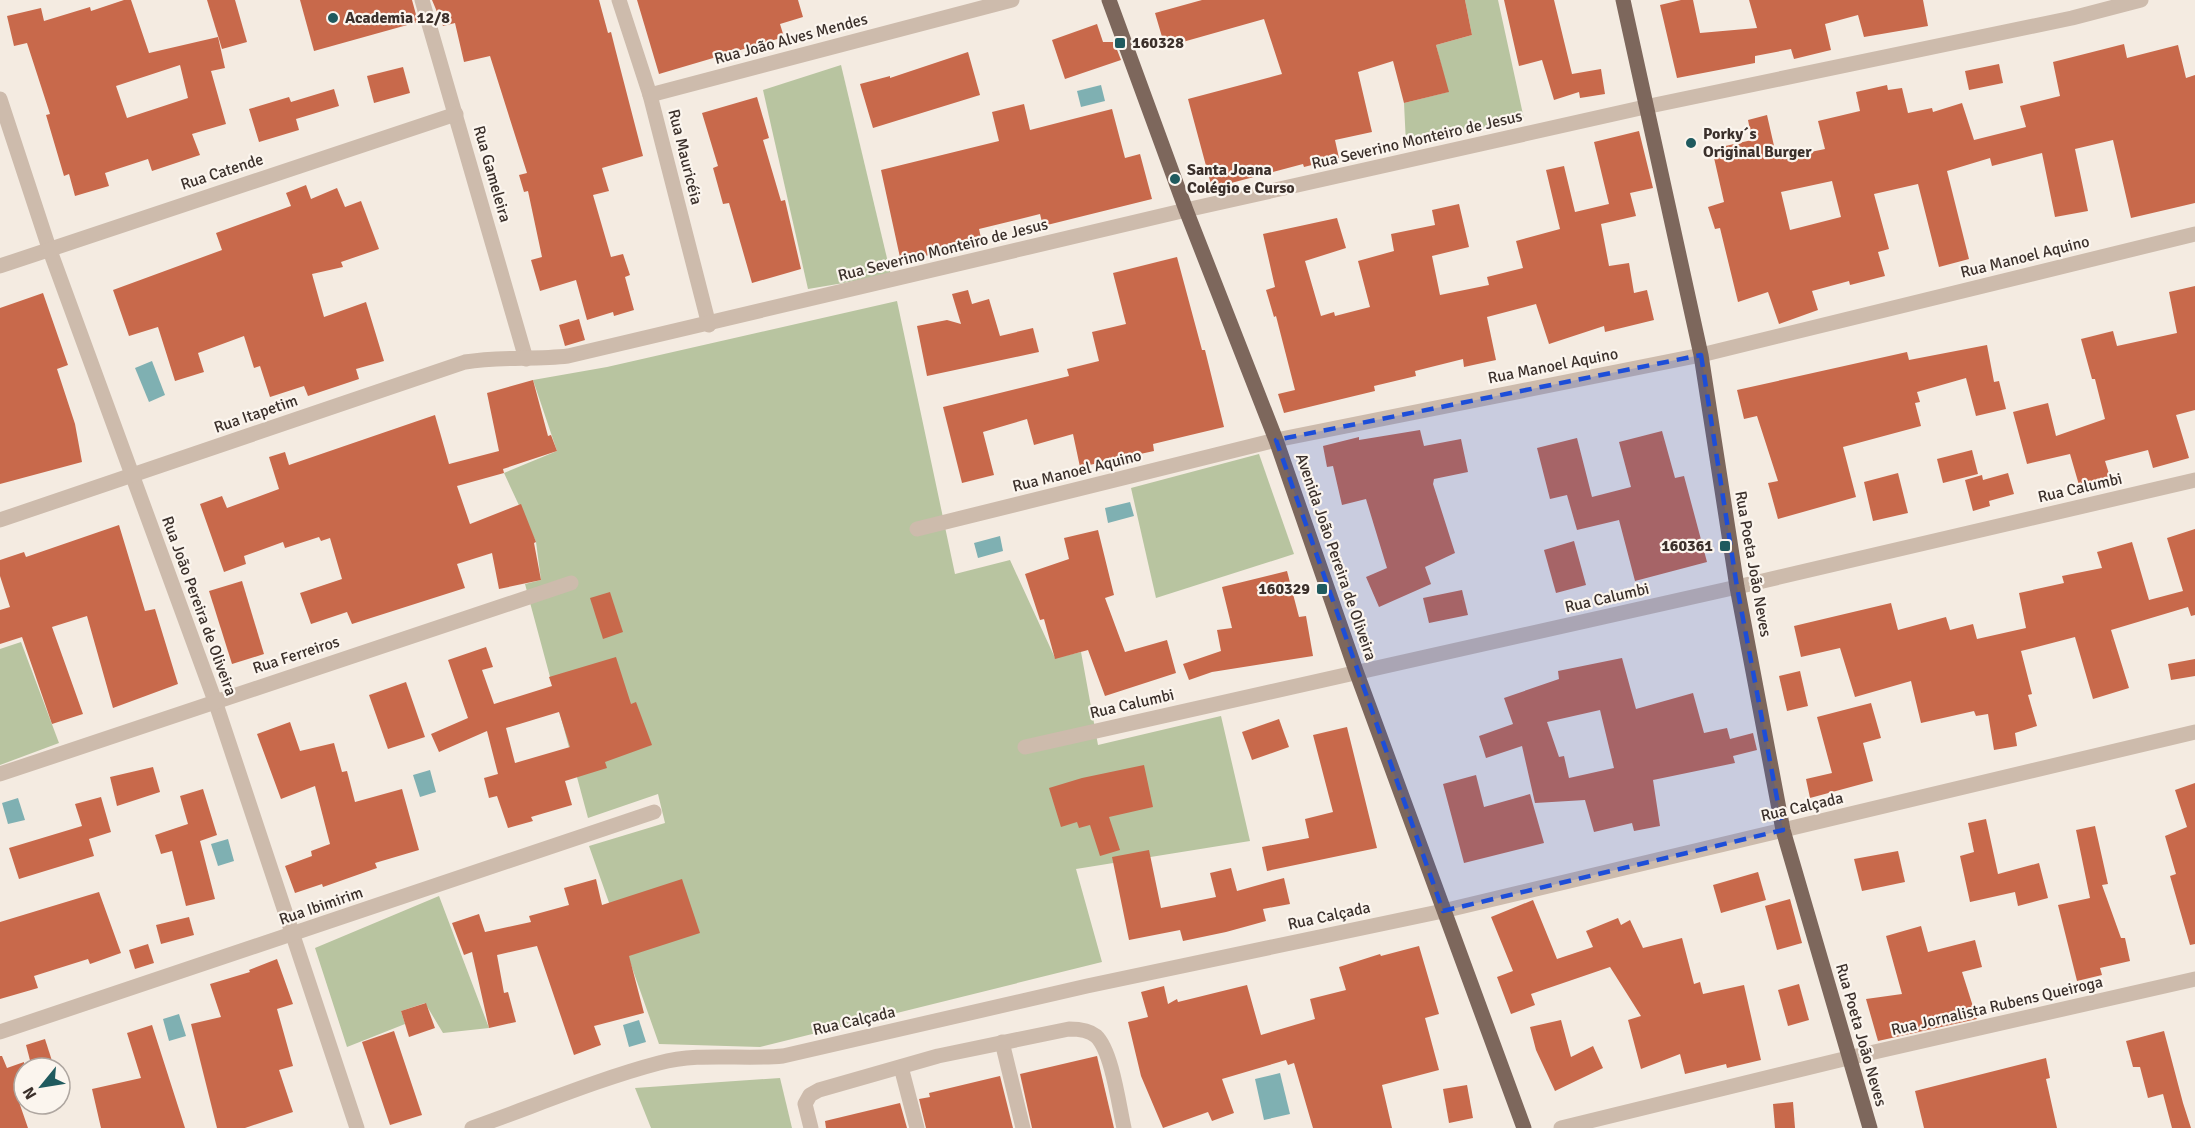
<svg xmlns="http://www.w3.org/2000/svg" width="2195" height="1128" font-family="Signika,sans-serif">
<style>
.green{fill:#b8c4a0}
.water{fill:#7fb0b2}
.building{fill:#c8694b;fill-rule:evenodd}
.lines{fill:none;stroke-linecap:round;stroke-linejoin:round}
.minor{stroke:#cdbbac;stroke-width:15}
.primary{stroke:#7d675c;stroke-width:15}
.marked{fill:#1d4ed8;fill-opacity:0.2;stroke:#1d4ed8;stroke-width:4.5;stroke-dasharray:12 8;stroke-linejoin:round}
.poi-dot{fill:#1f5a5e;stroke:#fbf5ee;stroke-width:2}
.labels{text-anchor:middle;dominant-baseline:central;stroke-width:4.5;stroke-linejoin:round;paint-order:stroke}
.poi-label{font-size:16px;font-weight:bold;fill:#3b302b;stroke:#fbf5ee;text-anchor:start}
.street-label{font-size:16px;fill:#3b302b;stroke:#fbf5ee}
</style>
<rect width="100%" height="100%" fill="#f4ebe1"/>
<g class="green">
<polygon points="1465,0 1498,0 1524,119 1406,144 1404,103 1448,92 1436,45 1472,35"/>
<polygon points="841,65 891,275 808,289 763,90"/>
<polygon points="897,301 955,574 1010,560 1055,658 1081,652 1098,745 1221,716 1250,841 1076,869 1102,962 760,1047 659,1044 589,846 665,823 658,794 588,818 525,584 541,580 536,542 504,473 557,451 533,380 607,367"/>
<polygon points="1259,454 1294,554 1156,598 1131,488"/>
<polygon points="21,642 59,743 0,765 0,649"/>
<polygon points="439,896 489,1028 443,1033 425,1003 401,1011 405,1024 347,1047 315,948"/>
<polygon points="780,1078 792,1128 651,1128 635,1088"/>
</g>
<g class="water">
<polygon points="1101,85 1105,101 1081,107 1077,91"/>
<polygon points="152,361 165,395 149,402 135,368"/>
<polygon points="1130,502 1134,516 1108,523 1105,508"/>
<polygon points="1000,536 1003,551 978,558 974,543"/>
<polygon points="430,770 436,792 420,797 413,775"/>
<polygon points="18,798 25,820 8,824 2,803"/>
<polygon points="228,839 234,861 218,866 211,844"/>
<polygon points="179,1014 186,1036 169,1041 163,1019"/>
<polygon points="639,1020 646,1042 629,1047 623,1025"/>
<polygon points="1280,1073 1290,1114 1264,1120 1255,1079"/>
</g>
<g class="building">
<path d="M124,0H131L149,53L218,37L225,68L211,71L226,124L192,134L200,155L152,171L148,159L105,173L109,186L75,196L69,174L64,176L46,115L50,114L27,43L14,46L7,16L41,8L44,21L90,7L91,11ZM180,65L188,98L127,118L116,86Z"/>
<polygon points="207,0 235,0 247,42 222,49"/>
<polygon points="300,0 412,0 418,22 314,51"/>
<polygon points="432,0 599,0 608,33 611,32 615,48 643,156 602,168 609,191 593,195 611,257 623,254 630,275 625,277 634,310 614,316 613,312 587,320 576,280 540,291 531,260 542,257 528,191 524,192 519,175 527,173 490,56 464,62 455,23 443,26"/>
<polygon points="637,0 798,0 803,17 780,24 784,37 659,74"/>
<polygon points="1202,0 1465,0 1472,35 1436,45 1449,92 1404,103 1393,61 1358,72 1372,132 1335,140 1339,158 1304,167 1303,164 1212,188 1188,99 1282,74 1264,19 1165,47 1155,13"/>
<polygon points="1504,0 1554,0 1572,74 1601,69 1605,94 1580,98 1579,92 1554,100 1542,60 1519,66"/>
<polygon points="1681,0 1693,0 1700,33 1757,28 1749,0 1923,0 1928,26 1864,37 1858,15 1825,24 1831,50 1794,59 1791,49 1755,56 1755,63 1677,78 1660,5"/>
<polygon points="1097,24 1103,42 1114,42 1121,60 1065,79 1052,40"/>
<path d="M2124,44L2127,58L2178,45L2186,78L2195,75V203L2131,218L2113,140L2075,149L2088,211L2055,217L2042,153L1992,166L1990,158L1947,171L1969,259L1939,267L1918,184L1874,194L1889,249L1878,252L1885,276L1850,285L1849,281L1812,291L1818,310L1779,324L1768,292L1738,302L1720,228L1715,229L1708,207L1724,202L1712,149L1752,140L1748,120L1767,115L1777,159L1825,149L1818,121L1860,111L1856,92L1887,85L1888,90L1902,88L1908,113L1932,108L1933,112L1962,103L1974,140L2026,127L2020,106L2060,96L2053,62ZM1832,181L1841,217L1790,230L1781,192Z"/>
<polygon points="968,52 980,95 873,128 860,84 890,76 890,78"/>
<polygon points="1999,64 2003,83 1969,90 1965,71"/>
<polygon points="403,67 410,93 374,103 367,76"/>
<polygon points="334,89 339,106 296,119 299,130 259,142 249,109 289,97 291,102"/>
<polygon points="757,97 769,138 763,140 781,201 785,200 801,269 752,283 729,203 723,204 713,168 718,166 702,113"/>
<polygon points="1024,104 1030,130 1112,109 1125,158 1140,154 1152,199 1043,226 1040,214 979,229 982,242 901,262 881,170 999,141 992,112"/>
<polygon points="1639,131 1653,188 1630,193 1636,216 1601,224 1609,266 1629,263 1634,293 1647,290 1654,320 1605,332 1604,326 1549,344 1536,304 1487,317 1496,360 1464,367 1463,359 1415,371 1416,376 1374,386 1375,391 1284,413 1278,394 1295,390 1276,316 1274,317 1266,290 1275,287 1263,234 1337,218 1346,248 1305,261 1321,316 1334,312 1335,316 1370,307 1358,261 1394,251 1391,234 1435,225 1432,210 1459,204 1469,247 1432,256 1440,295 1489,285 1487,277 1523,268 1516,241 1560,229 1546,170 1564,166 1575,212 1609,204 1594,142"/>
<polygon points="306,185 311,199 337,188 345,207 361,201 379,249 341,262 343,267 312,274 324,317 366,302 384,361 356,369 359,379 308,396 304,386 270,397 260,366 254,368 244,336 198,353 204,372 175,381 158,327 129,336 113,290 222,250 216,233 291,206 286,193"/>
<polygon points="1177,257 1202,350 1205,350 1224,427 1153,444 1154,451 1080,467 1073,434 1034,445 1027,419 983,432 994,475 962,483 943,407 1069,376 1067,369 1099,361 1092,332 1126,324 1113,273"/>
<polygon points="2195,286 2195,410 2176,415 2189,458 2153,468 2148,450 2105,461 2110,477 2079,485 2070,454 2027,464 2013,412 2048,403 2056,436 2105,419 2095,379 2092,379 2081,339 2113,331 2117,346 2177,333 2169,292"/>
<polygon points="968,290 972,304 989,299 1000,336 1033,328 1039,352 927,376 917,326 947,320 961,324 952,294"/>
<polygon points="43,293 68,365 57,369 75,424 82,462 0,484 0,308"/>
<polygon points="579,319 585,340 565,346 559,325"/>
<polygon points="1987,345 1994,382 1999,381 2006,409 1976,416 1966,378 1917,392 1920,402 1915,403 1921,426 1843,447 1856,497 1778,519 1768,483 1778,481 1757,416 1744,419 1737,390 1907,352 1909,360"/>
<polygon points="533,380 548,436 551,435 557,451 503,469 504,473 457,486 470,524 521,504 536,542 534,543 541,580 499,589 492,553 457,564 465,588 352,624 347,612 311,624 300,593 342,579 330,538 321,541 319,537 285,548 283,542 244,556 246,564 224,572 200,504 222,496 227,508 279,489 269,457 285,452 289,465 435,415 449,464 499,451 487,393"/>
<polygon points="1420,430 1424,446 1461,439 1468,472 1434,479 1433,484 1455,553 1425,567 1431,584 1379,607 1366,577 1387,568 1366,499 1342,505 1333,466 1327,467 1323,446 1359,437 1359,440"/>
<polygon points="1662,431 1675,478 1684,476 1707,562 1635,581 1619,520 1577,530 1567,495 1550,499 1537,448 1577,438 1592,497 1631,487 1619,442"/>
<polygon points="1972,450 1978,474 1943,483 1937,459"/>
<polygon points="1898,473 1908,513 1873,521 1864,482"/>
<polygon points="2008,473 2014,494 1989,501 1990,506 1973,511 1965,480 1982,475 1983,480"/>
<polygon points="119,525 145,611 155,609 178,684 113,708 87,616 52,627 83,714 52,724 22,637 0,644 0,610 10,607 0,576 0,560 24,552 26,557"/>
<polygon points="2195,529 2195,615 2191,616 2188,607 2111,630 2129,688 2093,699 2075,637 2021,651 2032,694 2028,695 2037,726 2015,733 2017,746 1994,750 1988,714 1976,716 1974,711 1921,723 1911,681 1855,697 1840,648 1801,657 1794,626 1891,603 1898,630 1946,617 1950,630 1973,624 1977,639 2026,628 2019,593 2064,583 2062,576 2102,568 2097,552 2132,542 2149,600 2183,591 2167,538"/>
<polygon points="1098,530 1114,595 1105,598 1125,652 1167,640 1176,673 1105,696 1088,650 1055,659 1044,619 1040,620 1025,574 1069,559 1064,538"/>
<polygon points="1574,541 1586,585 1556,593 1544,550"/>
<polygon points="1287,571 1299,617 1306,616 1313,656 1212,672 1189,680 1183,664 1221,651 1217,630 1232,628 1222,587"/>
<polygon points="242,581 264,654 232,664 209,591"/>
<polygon points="1462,590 1468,615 1429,623 1423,598"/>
<polygon points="610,592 623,632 603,639 590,598"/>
<path d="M486,647L493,667L482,670L494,704L552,686L549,677L616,657L631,704L636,702L652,745L605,762L607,768L565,781L572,805L531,817L533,821L508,828L497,796L489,798L484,778L498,774L487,731L439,752L431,734L468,718L448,660ZM559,712L570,747L515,763L506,728Z"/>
<path d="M1622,658L1636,709L1693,693L1704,733L1727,728L1730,739L1753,733L1757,750L1733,756L1735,763L1653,780L1660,826L1634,831L1632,823L1594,832L1585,800L1535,803L1522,746L1486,758L1479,736L1513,724L1504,698L1559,679L1558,671ZM1600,710L1614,768L1569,778L1564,756L1559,757L1547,722Z"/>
<polygon points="2195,659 2195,676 2171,680 2168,664"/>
<polygon points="1800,671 1808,706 1787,711 1779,676"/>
<polygon points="406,682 425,737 388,749 369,695"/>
<polygon points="1871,703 1881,738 1863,743 1873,781 1810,798 1806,779 1832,773 1817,717"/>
<polygon points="1279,719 1289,747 1252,760 1242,732"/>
<polygon points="290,722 300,751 334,743 342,772 347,771 355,802 402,789 419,850 375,863 377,868 323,887 322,884 295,893 285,866 312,856 311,851 330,844 315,786 281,799 257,734"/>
<polygon points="1347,727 1377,848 1267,871 1262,847 1309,838 1305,819 1333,812 1313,735"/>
<polygon points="1144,765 1153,807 1109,817 1120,850 1100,856 1090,825 1079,828 1077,822 1061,827 1049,788 1082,778"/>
<polygon points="153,767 160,792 117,806 110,777"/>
<polygon points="1476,775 1484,807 1530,794 1544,843 1464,863 1443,784"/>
<polygon points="2195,783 2195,944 2190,945 2170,876 2176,874 2165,836 2187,827 2175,790"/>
<polygon points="203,789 217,835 200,841 215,899 186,906 172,851 161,854 155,835 188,824 180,796"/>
<polygon points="101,797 111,832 89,839 94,856 19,879 9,848 82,826 75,804"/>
<polygon points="1986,819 1998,874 2039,863 2048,898 2018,906 2015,892 1970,902 1960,856 1974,852 1968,823"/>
<polygon points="2095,826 2108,884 2102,885 2121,938 2125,938 2130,961 2100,968 2102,975 2077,981 2058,905 2090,898 2076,830"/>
<polygon points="1149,850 1161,908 1216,897 1210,873 1231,868 1237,891 1284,878 1290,904 1263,909 1266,921 1226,932 1183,941 1180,930 1129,940 1112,857"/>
<polygon points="1898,851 1905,882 1862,891 1854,859"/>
<polygon points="1758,872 1766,900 1721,913 1713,885"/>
<polygon points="596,879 602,905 682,879 700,933 629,956 644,1013 594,1026 601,1045 574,1055 537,946 497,955 504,993 508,992 516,1022 489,1028 472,952 464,955 452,923 479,914 485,932 531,922 529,916 569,905 564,888"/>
<polygon points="99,892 121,953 90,964 88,959 34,976 38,988 0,999 0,922"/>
<polygon points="1790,899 1802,943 1777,950 1765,906"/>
<polygon points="1533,900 1557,959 1593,947 1586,931 1618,918 1621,925 1630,920 1643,948 1682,938 1694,984 1700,982 1703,994 1744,985 1761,1060 1727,1068 1726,1064 1685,1074 1680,1054 1641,1069 1628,1020 1641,1016 1610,967 1531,994 1535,1005 1511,1014 1497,977 1513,971 1491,917"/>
<polygon points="189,917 194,935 161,944 156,925"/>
<polygon points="1921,926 1928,952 1975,940 1982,967 1962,972 1977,1019 1878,1041 1866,999 1902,994 1886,936"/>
<polygon points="148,944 154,963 135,969 129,950"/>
<polygon points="1419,946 1439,1014 1425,1018 1439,1070 1382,1085 1392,1128 1313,1128 1294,1063 1288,1065 1286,1060 1222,1079 1234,1113 1212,1121 1208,1112 1163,1128 1141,1076 1128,1022 1148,1017 1141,992 1164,986 1168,1004 1177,999 1178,1002 1247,985 1261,1035 1315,1019 1310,999 1346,990 1339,967 1380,954 1381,956"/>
<polygon points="277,959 293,1004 277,1009 293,1066 279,1070 293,1112 245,1128 217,1128 191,1024 221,1017 210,984 250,972 249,970"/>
<polygon points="1799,984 1809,1020 1788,1026 1778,990"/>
<polygon points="426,1003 435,1028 409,1037 401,1011"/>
<polygon points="1561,1020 1571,1057 1593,1046 1603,1068 1555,1091 1536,1050 1530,1027"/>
<polygon points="152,1025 185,1128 101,1128 92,1089 141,1078 127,1033"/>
<polygon points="394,1031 422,1115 390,1125 362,1042"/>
<polygon points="2164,1031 2183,1103 2191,1128 2172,1128 2163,1094 2148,1098 2140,1067 2133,1067 2126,1041"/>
<polygon points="45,1039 53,1064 32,1068 26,1045"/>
<polygon points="0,1056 2,1056 7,1068 24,1062 24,1100 19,1102 28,1128 0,1128"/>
<polygon points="1097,1056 1114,1128 1032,1128 1020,1074"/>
<polygon points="2046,1058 2050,1078 2046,1079 2057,1128 1924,1128 1915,1091"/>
<polygon points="1000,1076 1013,1128 926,1128 919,1099 930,1097 929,1093"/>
<polygon points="1467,1085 1473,1118 1449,1123 1443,1089"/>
<polygon points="1793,1102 1795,1128 1775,1128 1773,1104"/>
<polygon points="900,1103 907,1128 826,1128 825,1121"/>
</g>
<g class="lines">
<g class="minor">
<polyline points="422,0 526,359"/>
<polyline points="619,0 650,95 709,325"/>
<polyline points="650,95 1012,0"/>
<polyline points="0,99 49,248 215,701 357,1128"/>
<polyline points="0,266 456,114"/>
<path d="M0,520L465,362C500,356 534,360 568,356L1186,210L1645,107L2072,18L2141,0"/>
<polyline points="917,529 1276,440 1701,355 2195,234"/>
<polyline points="1025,747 1737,587 2195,480"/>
<polyline points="0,774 571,583"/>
<polyline points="0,1032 654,812"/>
<polyline points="1002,1042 1023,1128"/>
<polyline points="901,1067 917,1128"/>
<path d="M472,1128C532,1107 598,1079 659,1063C700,1052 742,1060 783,1056L1087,986L1443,911L2195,732"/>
<path d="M811,1128L805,1104L810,1095L819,1090L938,1056L1069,1029C1079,1029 1089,1030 1096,1036C1112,1051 1119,1106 1124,1128"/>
<polyline points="1561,1128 1848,1058 2195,979"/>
</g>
<g class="primary">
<polyline points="1109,0 1186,210 1276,440 1356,671 1524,1128"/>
<polyline points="1623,0 1701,355 1737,587 1783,830 1870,1128"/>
</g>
</g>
<path class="marked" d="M1701,355L1737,587L1783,830L1443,911L1276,440Z"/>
<g class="poi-dot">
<circle cx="333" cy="18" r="6"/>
<rect x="1114" y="37" width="12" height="12" rx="3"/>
<circle cx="1691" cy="143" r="6"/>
<circle cx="1175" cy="179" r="6"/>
<rect x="1719" y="540" width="12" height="12" rx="3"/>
<rect x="1316" y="583" width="12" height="12" rx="3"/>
</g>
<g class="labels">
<g class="poi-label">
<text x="345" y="18">Academia 12/8</text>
<text x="1132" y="43">160328</text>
<text x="1703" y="134">Porky´s<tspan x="1703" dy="18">Original Burger</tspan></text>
<text x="1187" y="170">Santa Joana<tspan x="1187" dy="18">Colégio e Curso</tspan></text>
<text x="1713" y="546" text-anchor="end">160361</text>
<text x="1310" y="589" text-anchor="end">160329</text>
</g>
<g class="street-label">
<text transform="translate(791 39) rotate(-15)">Rua João Alves Mendes</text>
<text transform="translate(1417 140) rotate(-13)">Rua Severino Monteiro de Jesus</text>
<text transform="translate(685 157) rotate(76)">Rua Mauricéia</text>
<text transform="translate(222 172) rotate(-18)">Rua Catende</text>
<text transform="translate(492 174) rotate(74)">Rua Gameleira</text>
<text transform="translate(943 250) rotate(-14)">Rua Severino Monteiro de Jesus</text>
<text transform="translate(2025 257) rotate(-14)">Rua Manoel Aquino</text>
<text transform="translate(1553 366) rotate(-11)">Rua Manoel Aquino</text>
<text transform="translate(256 414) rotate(-19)">Rua Itapetim</text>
<text transform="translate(1077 471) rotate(-14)">Rua Manoel Aquino</text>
<text transform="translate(2080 488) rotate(-13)">Rua Calumbi</text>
<text transform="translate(1336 557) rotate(71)">Avenida João Pereira de Oliveira</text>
<text transform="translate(1753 564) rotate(80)">Rua Poeta João Neves</text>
<text transform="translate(1607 598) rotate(-13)">Rua Calumbi</text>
<text transform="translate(199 606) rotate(70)">Rua João Pereira de Oliveira</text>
<text transform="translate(296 655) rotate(-18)">Rua Ferreiros</text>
<text transform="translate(1132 704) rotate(-13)">Rua Calumbi</text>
<text transform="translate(1802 807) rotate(-13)">Rua Calçada</text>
<text transform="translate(321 906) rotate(-19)">Rua Ibimirim</text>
<text transform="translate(1329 916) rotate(-12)">Rua Calçada</text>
<text transform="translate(1997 1006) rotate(-13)">Rua Jornalista Rubens Queiroga</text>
<text transform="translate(854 1021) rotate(-13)">Rua Calçada</text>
<text transform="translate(1861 1035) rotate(74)">Rua Poeta João Neves</text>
</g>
</g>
<g transform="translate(42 1086) rotate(240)"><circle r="28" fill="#fbf5ee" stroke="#aea6a0" stroke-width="1.5"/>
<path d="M0-4.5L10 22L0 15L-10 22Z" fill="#1f5a5e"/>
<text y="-9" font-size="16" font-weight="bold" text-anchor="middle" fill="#3b302b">N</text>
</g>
</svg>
